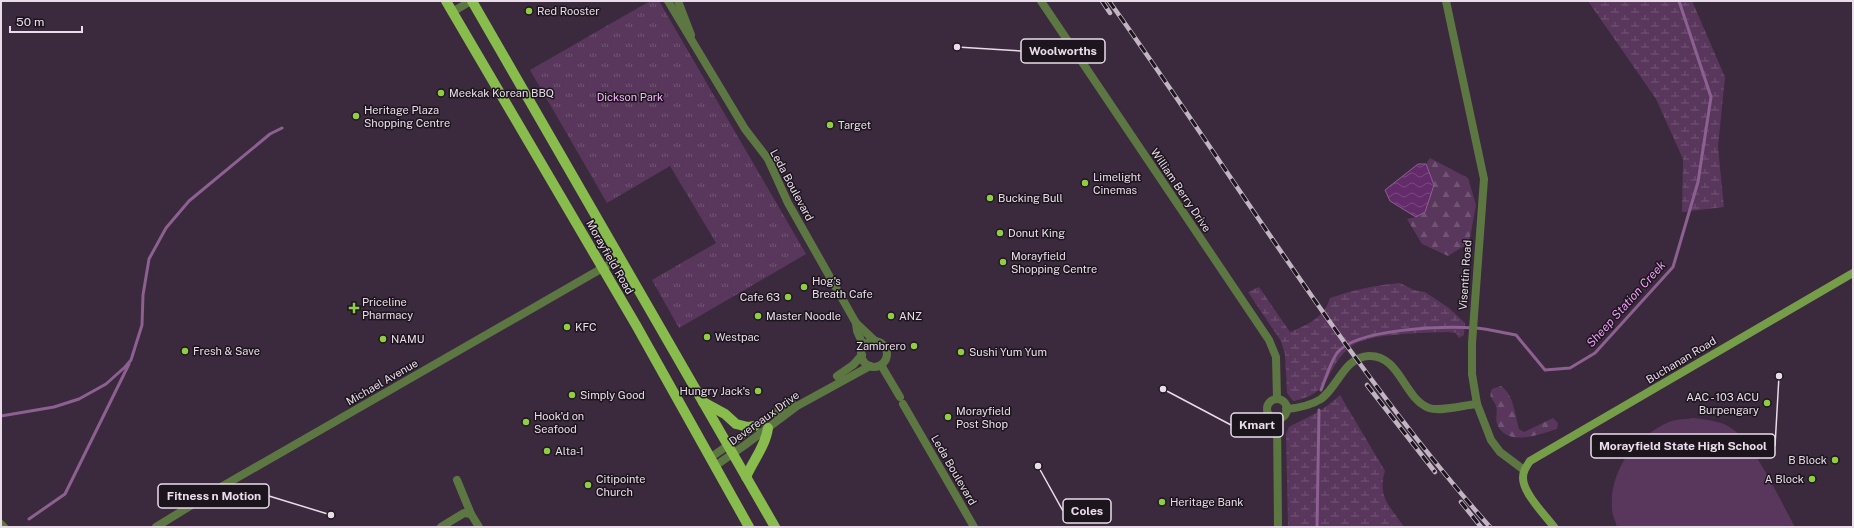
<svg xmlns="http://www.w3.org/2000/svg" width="1854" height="528" font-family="'Public Sans',sans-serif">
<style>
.grass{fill:#59375c}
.forest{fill:url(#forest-firs)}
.wetland{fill:url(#wetland-marsh)}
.park{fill:url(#park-tufts)}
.water{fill:url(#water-waves);stroke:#8c6090}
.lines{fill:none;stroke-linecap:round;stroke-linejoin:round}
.stream{stroke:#8c6090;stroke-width:3}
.street{stroke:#5d7743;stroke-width:8}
.secondary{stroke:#769e49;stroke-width:8}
.primary{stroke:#88bc4c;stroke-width:10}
.rail-casing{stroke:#c2b4c3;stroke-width:4.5}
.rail{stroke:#1d151e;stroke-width:3;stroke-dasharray:9;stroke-linecap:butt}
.poi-dot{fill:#90cd41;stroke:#1d151e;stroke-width:1.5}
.labels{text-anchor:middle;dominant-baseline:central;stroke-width:3;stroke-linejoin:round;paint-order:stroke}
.poi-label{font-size:11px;fill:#e9ddea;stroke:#1d151e;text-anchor:start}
.park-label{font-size:11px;fill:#f8b7ff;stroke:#1d151e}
.street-label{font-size:11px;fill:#e9ddea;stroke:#1d151e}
.water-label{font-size:12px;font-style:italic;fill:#ee9cf6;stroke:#1d151e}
.leader{fill:none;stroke:#e9ddea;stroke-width:1.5}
.callout-dot{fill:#e9ddea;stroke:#1d151e;stroke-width:1.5}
.callout{fill:#1d151e;stroke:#e9ddea;stroke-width:1.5}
.callout-label{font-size:12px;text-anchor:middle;font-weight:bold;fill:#e9ddea}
</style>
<defs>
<pattern id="forest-firs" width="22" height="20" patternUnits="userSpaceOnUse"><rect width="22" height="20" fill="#59375c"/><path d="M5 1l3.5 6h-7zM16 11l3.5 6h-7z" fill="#715474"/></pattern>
<pattern id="wetland-marsh" width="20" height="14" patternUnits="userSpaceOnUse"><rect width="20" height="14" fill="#59375c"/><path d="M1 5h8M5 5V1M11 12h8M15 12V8" fill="none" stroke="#715474"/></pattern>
<pattern id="park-tufts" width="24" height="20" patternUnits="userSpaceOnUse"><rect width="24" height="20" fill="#59375c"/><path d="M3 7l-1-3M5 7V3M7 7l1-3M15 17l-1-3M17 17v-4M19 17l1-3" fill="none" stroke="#715474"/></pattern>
<pattern id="water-waves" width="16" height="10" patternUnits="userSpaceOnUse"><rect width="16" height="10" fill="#642b6a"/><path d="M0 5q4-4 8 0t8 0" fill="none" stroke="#7a497f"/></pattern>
</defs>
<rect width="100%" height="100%" fill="#3b293d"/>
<path class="grass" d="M1694,418C1708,420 1723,421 1734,430C1756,447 1781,502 1795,527H1617C1616,522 1612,515 1612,509C1609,470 1635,437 1669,422C1676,419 1686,419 1694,418Z"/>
<g class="forest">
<polygon points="1430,158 1468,178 1476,205 1469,243 1448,256 1422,244 1407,219 1416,217 1434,185 1426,164"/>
<path d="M1501,386C1514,395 1515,415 1519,429L1524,432L1553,418L1558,423L1557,429C1540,434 1507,448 1497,424C1495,418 1498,411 1496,406C1493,398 1488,398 1492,389Z"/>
</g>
<g class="wetland">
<polygon points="1588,1 1692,1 1725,77 1718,147 1724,207 1682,212 1683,159 1656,99"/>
<path d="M1400,283L1414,290L1425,292L1449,308L1465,323L1464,335L1459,338L1456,333L1447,332C1424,333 1367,333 1350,347C1325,367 1333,394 1293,401L1287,393L1285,354L1281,341L1248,292L1259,287L1290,332C1307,325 1324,318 1330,298C1353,290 1376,285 1400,283Z"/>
<path d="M1340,395L1385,471C1377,497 1390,506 1404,527H1288L1286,434L1289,427C1309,416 1322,412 1340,395Z"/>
</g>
<polygon class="park" points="650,1 659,1 806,254 679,328 652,280 716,243 670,166 607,203 530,70"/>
<polygon class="water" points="1418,164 1426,164 1434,185 1425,212 1416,217 1390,201 1385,190"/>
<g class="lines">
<g class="stream">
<path d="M1321,390C1326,378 1330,363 1337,353C1356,328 1446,326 1476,328C1489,329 1503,333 1516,335L1545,370L1570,368L1595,353L1673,267L1698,182L1711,97L1679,1"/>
<polyline points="1,416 54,407 79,399 106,384 125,367 131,360 142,325 143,295 149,259 166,228 189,201 270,134 282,128"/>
<polyline points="29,519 65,494 129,364"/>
<polyline points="1317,527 1319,410"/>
</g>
<g class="street">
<polyline points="668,1 745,129 768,159 788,203 856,323 875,341"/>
<polyline points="678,1 691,35"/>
<polyline points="1041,1 1269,340 1276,357 1277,399"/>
<polyline points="1446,1 1484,179 1472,343 1472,374 1477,404 1491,440 1500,452 1524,470"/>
<polyline points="452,12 471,1"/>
<polyline points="856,323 857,331 864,347"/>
<circle cx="874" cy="354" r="13"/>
<polyline points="881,365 900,397"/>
<polyline points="837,376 853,365 862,355"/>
<circle cx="1277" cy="409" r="10"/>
<polyline points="903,404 974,527"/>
<path d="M1286,409C1299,408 1310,406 1321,399C1338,387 1344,357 1369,356C1400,355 1404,399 1429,408C1440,412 1464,405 1477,404"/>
<polyline points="1277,418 1278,527"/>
<polyline points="710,458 768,417 792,403"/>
<polyline points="715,466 745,445 797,406 870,366"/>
<polyline points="457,480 471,514"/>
<polyline points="1,524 4,527"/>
<polyline points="156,527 221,487 620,258"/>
<polyline points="441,527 464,513 471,514 479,527"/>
</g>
<path class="secondary" d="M1554,527C1545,515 1523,493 1523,478C1523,471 1526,467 1530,461L1853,273"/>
<g class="primary">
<polyline points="446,1 636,325 749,527"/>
<polyline points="472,1 775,527"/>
<polyline points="703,402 725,414 736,424 748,427 755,426"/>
<path d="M746,477C753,461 766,445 768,428"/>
</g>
<defs>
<g id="rail">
<polyline points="1102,1 1110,13"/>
<path d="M1109,1C1235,177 1346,364 1490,527"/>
<polyline points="1367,385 1435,472"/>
<polyline points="1461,502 1481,527"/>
</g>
</defs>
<use href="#rail" class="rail-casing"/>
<use href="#rail" class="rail"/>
</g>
<g class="poi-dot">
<circle cx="529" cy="11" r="4"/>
<circle cx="441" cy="93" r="4"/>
<circle cx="356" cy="116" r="4"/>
<circle cx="830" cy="125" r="4"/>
<circle cx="1085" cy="183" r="4"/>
<circle cx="990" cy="198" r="4"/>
<circle cx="1000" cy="233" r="4"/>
<circle cx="1003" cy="262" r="4"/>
<circle cx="804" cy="287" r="4"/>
<circle cx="788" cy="297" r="4"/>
<path d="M352 302h4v4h4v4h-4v4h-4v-4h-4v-4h4z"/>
<circle cx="758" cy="316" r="4"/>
<circle cx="891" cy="316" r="4"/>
<circle cx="567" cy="327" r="4"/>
<circle cx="707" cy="337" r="4"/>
<circle cx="383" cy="339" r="4"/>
<circle cx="914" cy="346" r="4"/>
<circle cx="185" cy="351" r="4"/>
<circle cx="961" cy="352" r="4"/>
<circle cx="758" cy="391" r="4"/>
<circle cx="572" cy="395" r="4"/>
<circle cx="1767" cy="403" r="4"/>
<circle cx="948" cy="417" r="4"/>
<circle cx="526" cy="422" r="4"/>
<circle cx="547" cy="451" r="4"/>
<circle cx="1835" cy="460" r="4"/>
<circle cx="1812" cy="479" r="4"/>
<circle cx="588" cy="485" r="4"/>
<circle cx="1162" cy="502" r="4"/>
</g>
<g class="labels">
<g class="poi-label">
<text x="537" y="11">Red Rooster</text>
<text x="449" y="93">Meekak Korean BBQ</text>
<text x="364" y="110">Heritage Plaza<tspan x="364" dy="13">Shopping Centre</tspan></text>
<text x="838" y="125">Target</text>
<text x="1093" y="177">Limelight<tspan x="1093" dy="13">Cinemas</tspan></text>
<text x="998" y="198">Bucking Bull</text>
<text x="1008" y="233">Donut King</text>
<text x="1011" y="256">Morayfield<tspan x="1011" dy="13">Shopping Centre</tspan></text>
<text x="812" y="281">Hog's<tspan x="812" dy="13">Breath Cafe</tspan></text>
<text x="780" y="297" text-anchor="end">Cafe 63</text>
<text x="362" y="302">Priceline<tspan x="362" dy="13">Pharmacy</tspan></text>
<text x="766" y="316">Master Noodle</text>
<text x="899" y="316">ANZ</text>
<text x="575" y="327">KFC</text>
<text x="715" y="337">Westpac</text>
<text x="391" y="339">NAMU</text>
<text x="906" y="346" text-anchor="end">Zambrero</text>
<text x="193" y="351">Fresh &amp; Save</text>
<text x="969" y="352">Sushi Yum Yum</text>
<text x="750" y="391" text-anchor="end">Hungry Jack's</text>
<text x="580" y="395">Simply Good</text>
<text x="1759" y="397" text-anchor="end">AAC - 103 ACU<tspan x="1759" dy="13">Burpengary</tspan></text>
<text x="956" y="411">Morayfield<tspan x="956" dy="13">Post Shop</tspan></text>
<text x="534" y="416">Hook'd on<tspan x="534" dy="13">Seafood</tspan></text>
<text x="555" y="451">Alta-1</text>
<text x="1827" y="460" text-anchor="end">B Block</text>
<text x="596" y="479">Citipointe<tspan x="596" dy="13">Church</tspan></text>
<text x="1804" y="479" text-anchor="end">A Block</text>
<text x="1170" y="502">Heritage Bank</text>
</g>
<g class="park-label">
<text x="630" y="97">Dickson Park</text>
</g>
<g class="street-label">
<text transform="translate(792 185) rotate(62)">Leda Boulevard</text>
<text transform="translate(1181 190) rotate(56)">William Berry Drive</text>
<text transform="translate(610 257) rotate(60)">Morayfield Road</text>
<text transform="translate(1465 275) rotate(-86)">Visentin Road</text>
<text transform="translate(1681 360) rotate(-31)">Buchanan Road</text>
<text transform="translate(382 382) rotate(-30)">Michael Avenue</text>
<text transform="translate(764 418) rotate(-36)">Devereaux Drive</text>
<text transform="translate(954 470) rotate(60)">Leda Boulevard</text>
</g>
<g class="water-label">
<text transform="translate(1626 304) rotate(-48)">Sheep Station Creek</text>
</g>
</g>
<path class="leader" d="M957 47L1021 51M1163 389L1231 425M1779 376L1775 446M331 515L269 496M1038 466L1063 511"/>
<g class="callout-dot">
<circle cx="957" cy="47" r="4"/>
<circle cx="1163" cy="389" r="4"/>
<circle cx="1779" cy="376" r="4"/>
<circle cx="331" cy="515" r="4"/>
<circle cx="1038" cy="466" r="4"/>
</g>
<g class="callout">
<rect x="1021" y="39" width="84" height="24" rx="4"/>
<rect x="1231" y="413" width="52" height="24" rx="4"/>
<rect x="1591" y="434" width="184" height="24" rx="4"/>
<rect x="158" y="484" width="111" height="24" rx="4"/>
<rect x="1063" y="499" width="48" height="24" rx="4"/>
</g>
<g class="callout-label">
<text x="1063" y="55">Woolworths</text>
<text x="1257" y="429">Kmart</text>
<text x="1683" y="450">Morayfield State High School</text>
<text x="214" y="500">Fitness n Motion</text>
<text x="1087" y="515">Coles</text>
</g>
<rect width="1854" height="528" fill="none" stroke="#e9ddea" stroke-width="4"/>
<path d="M10 26v6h72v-6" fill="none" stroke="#e9ddea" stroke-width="2"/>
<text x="16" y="26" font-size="12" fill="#e9ddea" stroke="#1d151e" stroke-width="3" paint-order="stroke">50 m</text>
</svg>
